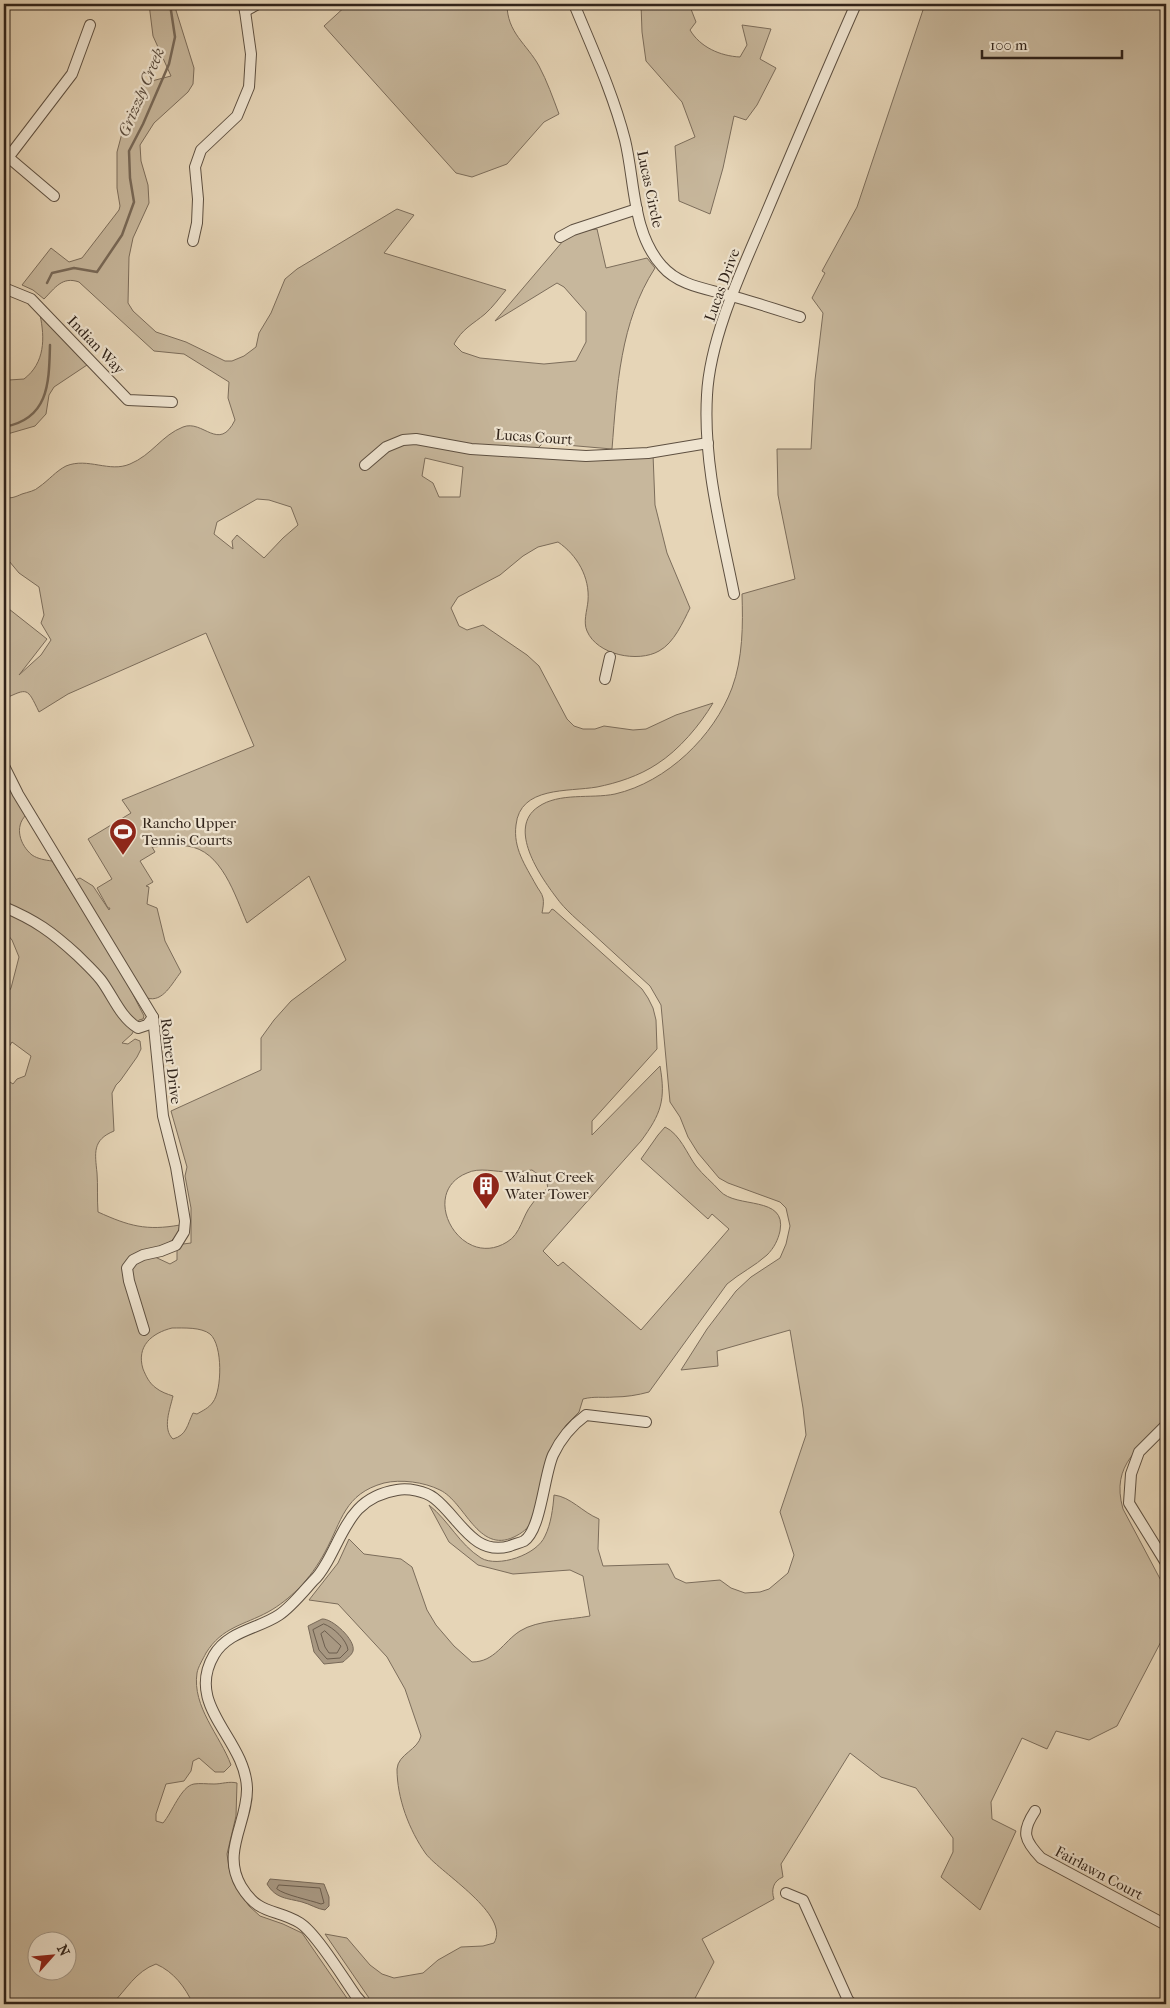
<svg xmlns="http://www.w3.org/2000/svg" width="1170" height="2008" font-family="'IM FELL French Canon',serif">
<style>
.green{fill:#c7b79c;stroke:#7c6d5b;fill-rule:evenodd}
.water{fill:#a89882;stroke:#786958}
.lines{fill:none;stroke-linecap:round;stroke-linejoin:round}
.shore{stroke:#6c5e4e;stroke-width:1}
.stream{stroke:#786958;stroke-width:2.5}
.street-casing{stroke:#5e5041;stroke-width:12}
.street{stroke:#efe4d0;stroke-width:10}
.labels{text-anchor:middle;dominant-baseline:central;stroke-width:4.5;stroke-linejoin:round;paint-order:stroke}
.street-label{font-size:15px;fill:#30231a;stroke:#efe4d0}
.poi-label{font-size:15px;fill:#30231a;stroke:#efe4d0;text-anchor:start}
.water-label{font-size:16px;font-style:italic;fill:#5a4c3e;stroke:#efe4d0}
</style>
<rect width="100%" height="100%" fill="#e6d5b7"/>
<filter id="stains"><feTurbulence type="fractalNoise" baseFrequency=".004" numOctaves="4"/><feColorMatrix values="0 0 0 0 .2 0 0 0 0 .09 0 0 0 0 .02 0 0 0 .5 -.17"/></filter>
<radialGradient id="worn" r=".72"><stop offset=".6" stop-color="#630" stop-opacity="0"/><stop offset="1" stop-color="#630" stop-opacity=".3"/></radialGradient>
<g class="green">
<path d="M149,4H174L194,68L193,84L188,92L154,123L140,145L141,161L148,185L149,203L133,238L129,257L128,303L133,311L156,332L186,342L225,361H232L244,356L256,347L259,333L271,313L285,279L297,269L397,209L414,215L384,253L506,290C500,297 493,307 485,314C473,324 462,329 454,344L462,352L480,358L544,364L576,361L586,342V312L564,287L557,283L495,321L563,241L580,231L597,229L606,268L647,258L655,268C620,322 617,387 612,449L543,443L537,449L535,455L653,454L655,505L667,553L690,608C683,622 674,643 659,651C638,663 597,655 587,631C583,622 587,611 588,601C590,577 577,555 558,542L538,547L523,556L500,575L458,597L451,608L459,626L467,630L483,625L527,655L539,666L567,719L574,726L583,729H595L604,726L633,730L646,729L676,715L713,703C700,725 679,750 657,764C639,776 617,783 597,787C568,792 520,786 516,825C513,848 525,865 536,885C538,889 542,893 543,898C544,902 543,908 542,913H549L552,909L554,910L642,989L648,998L653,1008L656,1020L657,1049L592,1121V1135L660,1066C666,1100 661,1114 641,1141L543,1251L558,1266L563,1262L641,1330L729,1229L712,1214L708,1219L641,1159L658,1135L665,1127C680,1134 687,1154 696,1166C703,1175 712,1182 720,1191C736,1209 787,1195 780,1231C778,1240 774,1248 767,1255C755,1266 740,1273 727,1284L649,1392C638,1395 626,1397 614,1397C602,1398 595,1396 583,1399L579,1412L566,1425L557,1439L532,1520C528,1529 522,1533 514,1537C478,1554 465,1502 440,1490C424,1482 401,1479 384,1483C344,1494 342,1521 325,1552C318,1565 309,1578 298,1589C290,1597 279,1606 268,1612C244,1625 222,1627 206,1653C203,1659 198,1667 197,1673C192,1707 220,1735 231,1765L224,1772H215L199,1758L193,1761L191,1771L184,1781L166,1784L156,1814V1821L163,1823C172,1813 181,1786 194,1784C200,1783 207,1784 214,1784C222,1784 229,1781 237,1783L236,1816L227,1854L229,1868L234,1884L249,1906L260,1916L283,1924L302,1933L351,2004H193C185,1987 174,1972 156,1964C136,1971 126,1990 112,2004H4V1078L13,1084L17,1079L25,1076L31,1056L12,1042L4,1055V999L11,988L19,957L12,940L7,934H4V776L26,815C14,827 20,845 32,855C38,859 45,860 52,861L124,977L144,1016L143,1019L139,1020L132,1034L122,1043L128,1044L135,1039L140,1041L141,1049L137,1057L120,1081L116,1085L112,1093L114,1131C92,1140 95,1153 97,1173C98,1185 97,1199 98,1212C129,1226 146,1231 180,1225C175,1255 140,1242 125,1262L155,1257L170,1264L177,1260V1249L183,1244L191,1243V1208L185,1176L187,1167L171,1111L261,1070V1038L274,1020L291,1001L346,960L309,876L247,923C235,896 222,850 187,846C176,845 164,846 152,847L155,852L140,861L153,882L146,886L149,887L147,904L157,908L165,941L181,972C172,983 163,1003 147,998L75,880L80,878L93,886L109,910L110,908H108L97,888L112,879L88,839L131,813L122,800L254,746L206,633L68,694L39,712C27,687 28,688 4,699V616L9,609L47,639L19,675L41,655L51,640L41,623L44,615L39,587L19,573L4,555V497C11,499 15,497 22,494C28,492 35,491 39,487C49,480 56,471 66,466C88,457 109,473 130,464C152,455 162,435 183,427C203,419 219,453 235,420L228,398L229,382L184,354L154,351L79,282C62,276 55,288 44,299L33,290L22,285L51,248L69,262L82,258L119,210L120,206L117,188V152L125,122L144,83L171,76L153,36ZM425,458L463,467L460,497H439L433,483L422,476ZM257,499L269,500L291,507L298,525L283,538L264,558L237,535L232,541L233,549L214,534L217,522ZM532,1170L546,1180L548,1188C542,1193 536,1198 532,1204C522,1216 521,1234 507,1242C461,1271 417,1193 467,1173C479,1167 496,1172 509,1172C516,1173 524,1171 532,1170ZM172,1328C184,1328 201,1327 210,1334C223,1345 222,1390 213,1402C209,1408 202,1411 197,1414L193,1413C187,1425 187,1435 173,1439C162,1429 170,1409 173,1396C167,1394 161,1392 156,1388C149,1383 146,1376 143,1369C136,1346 152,1333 172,1328ZM38,1940H68V1970H38Z"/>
<path d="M348,4H507C507,33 527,44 539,66C547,81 553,98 559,114L544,122L507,164L472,177L456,173L324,26Z"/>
<path d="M641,4H689L696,22L690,30C700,47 720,56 740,57L747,45L742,25L771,29L760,59L776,68L757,105L746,120L734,116L723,168L710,214L679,201L675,146L695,137L682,102L646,61L642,32Z"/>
<path d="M925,4H1166V1418C1141,1449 1110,1463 1123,1509L1166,1590V1632L1117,1726L1089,1740L1056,1731L1047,1749L1022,1738L991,1802L992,1819L1016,1831L980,1910L941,1877L953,1852V1838L916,1788L881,1777L850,1753L781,1864L783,1877C773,1881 771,1890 774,1899L702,1939L714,1962L692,2004H375L369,1998L325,1934L347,1938L370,1965L382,1974L394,1978L423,1973L438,1960L461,1947L483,1946L494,1943C511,1915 441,1873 426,1854C409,1830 397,1798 397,1769C398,1754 418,1750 421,1736L405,1689L387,1657L338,1604L309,1600L338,1563L349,1539L364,1554L401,1559L412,1567L427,1610L436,1625L454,1646L472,1662C495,1662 503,1642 520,1631C537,1620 569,1620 590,1616L583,1576L570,1570L513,1574L478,1565L449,1542L429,1505C449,1521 459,1544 481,1558C498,1568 537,1555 545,1536C551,1524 553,1508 554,1495C571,1497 582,1512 599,1519L598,1549L603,1566L668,1564L675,1578L686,1583L720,1580L731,1588L745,1593L760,1592L769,1589L788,1573L794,1555L780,1512L806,1435L803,1408L790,1330L717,1351L718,1366L681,1370L707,1329L736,1291L751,1277L780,1258L786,1244L790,1226L786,1208L780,1202L728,1183L719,1178L698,1153L688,1137L680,1117L670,1102L661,1005L650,986C630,968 611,950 591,932C579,921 565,910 556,897C540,876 507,828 538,807C559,792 591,799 615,794C667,782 714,736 732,688C743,658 743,625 742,594L795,579L778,495L777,449H811L815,380L823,313L812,298L825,273L822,271L857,207Z"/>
<path d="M40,315L87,365L54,387L49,395L46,414L35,426L4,435V385L9,380L24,379C45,363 45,338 40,315Z"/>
</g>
<g class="water">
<path d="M322,1619C332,1618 356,1640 353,1651C352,1655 346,1659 343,1662L324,1664L314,1652L308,1626Z"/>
<path d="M270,1879L324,1884L329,1897V1906L325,1910C317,1909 310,1904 302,1902C287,1898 276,1899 267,1884Z"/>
</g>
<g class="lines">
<g class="shore">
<path d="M324,1624C333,1627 347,1640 348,1650L340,1658L327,1659L319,1650L313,1630Z"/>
<polygon points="325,1631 341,1646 337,1653 329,1653 325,1647 321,1634"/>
<path d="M279,1885L320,1888L324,1903L321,1904C310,1900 284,1895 277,1889Z"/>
</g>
<g class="stream">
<polyline points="47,283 52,273 74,268 97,272 122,235 134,202 130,178 129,151 143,124 169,64 175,37 170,4"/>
<path d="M4,427C49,419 49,383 50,345"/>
</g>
<defs>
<g id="street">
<path d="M574,4C592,48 613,93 625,140C635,181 632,233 662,266C680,287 710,289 735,297C757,303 778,310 800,317"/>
<polyline points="245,11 258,4"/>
<polyline points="8,157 54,196"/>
<polyline points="4,163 72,74 90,25"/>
<polyline points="560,237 573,230 637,209"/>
<polyline points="193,241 197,223 198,199 195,167 201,150 237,116 249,87 251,54 245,11 243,4"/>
<polyline points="4,288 31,299 128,400 172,402"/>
<polyline points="365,465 386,447 403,440 416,439 471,449 586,456 648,453 708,443"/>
<path d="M734,594C721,529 703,462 707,395C710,337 742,270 765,216C795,145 825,74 856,4"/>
<polyline points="605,679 610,657"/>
<polyline points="4,766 18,794 153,1017 163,1116 176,1167 185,1221 184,1232 176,1245 161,1251 143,1255 133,1260 127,1268 129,1281 144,1330"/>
<path d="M4,907C35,920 52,932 77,955C85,963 94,971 101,980C113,996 120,1017 138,1028L147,1025L153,1017"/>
<polyline points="1166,1425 1139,1452 1131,1474 1129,1503 1166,1563"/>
<path d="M1035,1811C1021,1832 1024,1840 1041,1858L1166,1925"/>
<polyline points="786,1893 803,1900 848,2000 852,2004"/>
<path d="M363,2004L356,1996C344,1979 316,1933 300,1923C275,1908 259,1916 241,1886C221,1852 248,1822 247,1788C245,1738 184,1706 214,1655C228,1631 258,1629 279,1615C291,1607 303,1592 313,1581C319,1576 323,1569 327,1562C346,1528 353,1497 397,1490C408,1488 425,1491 434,1498C459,1517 473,1557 510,1546C514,1544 520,1543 524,1541C541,1530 544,1475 553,1455C561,1438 571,1426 586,1415L646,1422"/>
</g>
</defs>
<use href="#street" class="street-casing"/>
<use href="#street" class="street"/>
</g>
<defs>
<symbol id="stadium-pin" viewBox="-11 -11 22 30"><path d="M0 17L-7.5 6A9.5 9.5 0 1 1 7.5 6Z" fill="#8f2418" stroke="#efe4d0"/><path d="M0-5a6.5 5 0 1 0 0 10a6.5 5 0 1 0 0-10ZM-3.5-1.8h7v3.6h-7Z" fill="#fff"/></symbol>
<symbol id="building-pin" viewBox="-11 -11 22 30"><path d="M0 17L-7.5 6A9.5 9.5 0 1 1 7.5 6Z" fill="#8f2418" stroke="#efe4d0"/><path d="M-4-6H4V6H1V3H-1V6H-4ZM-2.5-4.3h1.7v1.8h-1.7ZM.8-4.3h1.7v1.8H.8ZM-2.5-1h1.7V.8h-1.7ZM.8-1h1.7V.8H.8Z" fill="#fff"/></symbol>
</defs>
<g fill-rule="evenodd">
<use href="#stadium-pin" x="107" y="816" width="32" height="43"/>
<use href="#building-pin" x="470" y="1170" width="32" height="43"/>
</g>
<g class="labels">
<g class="street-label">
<text transform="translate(650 189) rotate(78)">Lucas Circle</text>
<text transform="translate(722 285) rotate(-70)">Lucas Drive</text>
<text transform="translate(96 345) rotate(46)">Indian Way</text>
<text transform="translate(534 437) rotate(4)">Lucas Court</text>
<text transform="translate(171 1061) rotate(83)">Rohrer Drive</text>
<text transform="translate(1099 1873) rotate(28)">Fairlawn Court</text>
</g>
<g class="poi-label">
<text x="142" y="823">Rancho Upper<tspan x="142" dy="17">Tennis Courts</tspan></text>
<text x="505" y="1177">Walnut Creek<tspan x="505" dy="17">Water Tower</tspan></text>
</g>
<g class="water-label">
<text transform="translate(141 92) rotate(-67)">Grizzly Creek</text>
</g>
</g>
<rect width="1170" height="2008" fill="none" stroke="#e6d5b7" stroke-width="20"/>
<rect x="5" y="5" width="1160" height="1998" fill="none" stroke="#30231a" stroke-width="2.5"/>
<rect x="10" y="10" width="1150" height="1988" fill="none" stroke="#30231a"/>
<g transform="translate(52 1956) rotate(63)"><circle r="24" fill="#efe4d0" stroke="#a39787"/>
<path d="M0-4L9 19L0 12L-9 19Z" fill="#8f2418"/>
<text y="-8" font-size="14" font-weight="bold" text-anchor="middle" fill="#30231a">N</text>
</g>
<path d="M982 50v8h140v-8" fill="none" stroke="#30231a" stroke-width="2.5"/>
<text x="990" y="50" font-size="15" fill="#30231a" stroke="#efe4d0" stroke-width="4" paint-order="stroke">100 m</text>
<rect width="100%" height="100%" filter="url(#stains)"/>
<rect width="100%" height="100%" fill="url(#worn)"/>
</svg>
